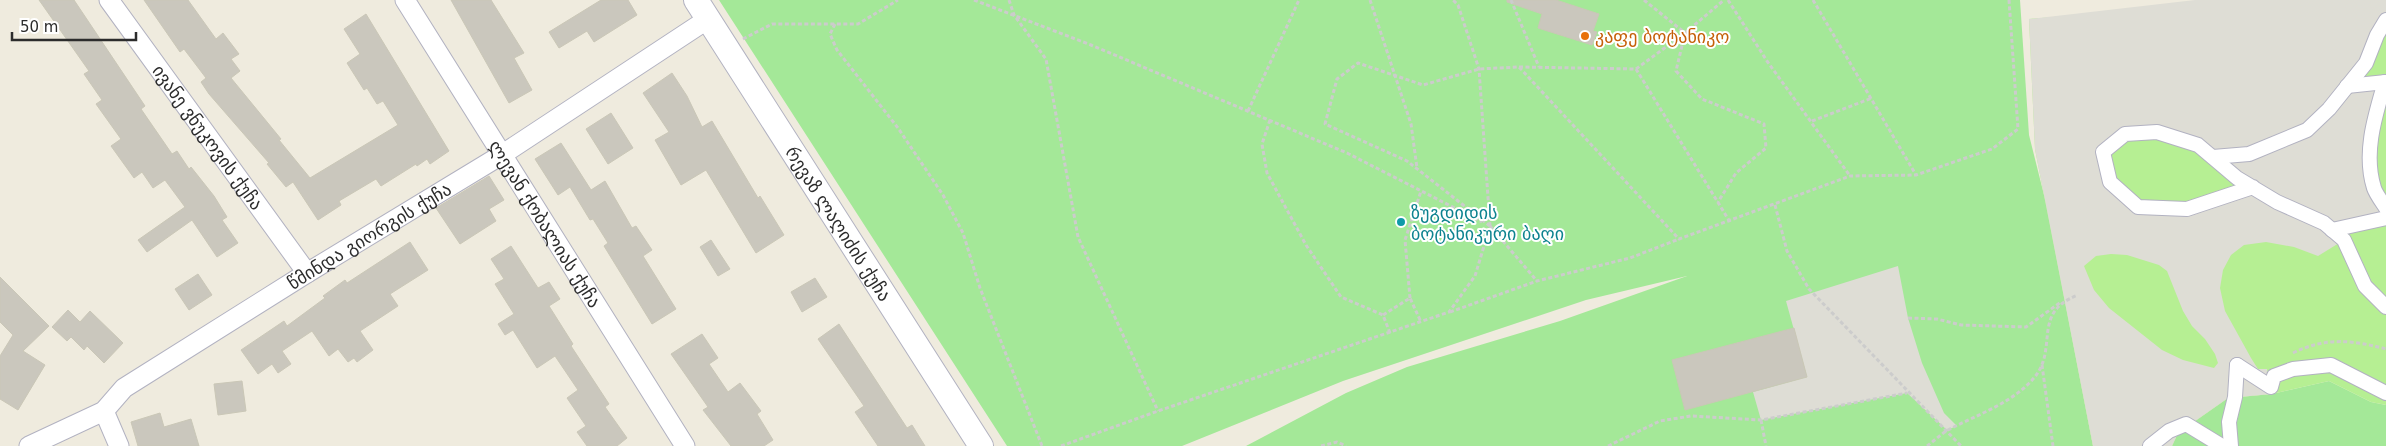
<svg xmlns="http://www.w3.org/2000/svg" width="2386" height="446" font-family="'DejaVu Sans','Noto Sans Georgian',sans-serif">
<style>
.green{fill:#a4e898}
.pitch{fill:#b6ef93}
.plaza{fill:#deddd5;fill-rule:evenodd}
.building{fill:#cac7bd;stroke:#cac7b7}
.lines{fill:none;stroke-linecap:round;stroke-linejoin:round}
.pedestrian-casing{stroke:#b2b2c1;stroke-width:16}
.minor-casing{stroke:#b2b2c1;stroke-width:21}
.tertiary-casing{stroke:#b2b2c1;stroke-width:26}
.path{stroke:#ccc;stroke-width:3;stroke-dasharray:4 2.5;stroke-linecap:butt}
.pedestrian{stroke:#fff;stroke-width:14}
.minor{stroke:#fff;stroke-width:19}
.tertiary{stroke:#fff;stroke-width:24}
.food-dot{fill:#e8710a;stroke:#fff;stroke-width:2}
.culture-dot{fill:#0f9aa8;stroke:#fff;stroke-width:2}
.labels{text-anchor:middle;dominant-baseline:central;stroke-width:4;stroke-linejoin:round;paint-order:stroke}
.food-label{font-size:18px;fill:#c56008;stroke:#fff;text-anchor:start}
.street-label{font-size:18px;fill:#2c2c2c;stroke:#fff}
.culture-label{font-size:18px;fill:#0d838f;stroke:#fff;text-anchor:start}
</style>
<rect width="100%" height="100%" fill="#efebde"/>
<g class="green">
<polygon points="719,0 2020,0 2029,135 2046,203 2093,446 1246,446 1346,393 1407,367 1560,321 1687,276 1586,300 1343,381 1182,446 1007,446"/>
<polygon points="2329,381 2371,402 2386,405 2386,446 2172,446 2178,433 2228,398 2272,394"/>
</g>
<polygon class="pitch" points="2265,0 2386,0 2386,405 2371,402 2329,381 2272,394 2228,398 2178,433 2172,446 2093,446 2035,149 2029,19"/>
<g class="plaza">
<path d="M2195,0H2386V20L2348,86L2385,82L2370,159L2386,218L2333,229L2344,240L2318,256L2294,247L2266,242L2244,245L2231,255L2223,270L2220,288L2225,311L2251,358L2258,369H2267L2272,394L2228,398L2178,433L2172,446H2093L2035,149L2029,19ZM2125,134L2198,145L2252,187L2187,209L2138,207L2110,182L2103,152ZM2111,254L2127,255L2159,265L2167,271L2183,311L2192,326L2205,339L2215,354L2218,363L2214,368L2183,360L2162,350L2109,308L2094,290L2084,266L2096,256Z"/>
<polygon points="1898,266 1908,318 1922,363 1944,413 1957,426 1947,430 1907,393 1761,420 1753,392 1807,377 1786,301"/>
</g>
<g class="building">
<polygon points="39,0 74,0 145,106 141,109 172,154 177,151 189,169 191,167 214,196 227,217 222,220 238,243 217,257 192,220 147,252 138,240 185,207 165,180 153,188 142,172 134,178 111,146 121,139 96,104 102,100 84,74 89,71"/>
<polygon points="144,0 188,0 216,39 223,33 239,54 231,59 240,71 231,78 281,139 279,140 310,178 398,125 383,101 377,104 367,88 364,90 347,63 360,54 344,29 366,14 449,151 430,164 427,159 417,166 416,164 381,186 376,179 339,201 341,205 318,220 293,182 286,187 267,164 269,163 209,94 201,82 206,78 184,49 180,52"/>
<polygon points="451,0 491,0 524,53 514,58 532,90 509,103"/>
<polygon points="601,0 628,0 637,15 594,42 587,31 559,48 549,32"/>
<polygon points="1507,0 1556,0 1599,14 1593,31 1597,32 1592,45 1538,28 1542,14 1507,2"/>
<polygon points="672,73 687,96 702,127 712,121 758,198 760,196 784,235 756,253 706,170 681,185 655,140 669,132 643,93"/>
<polygon points="611,113 633,148 608,164 586,129"/>
<polygon points="561,143 591,190 605,181 632,228 636,226 652,250 643,256 676,309 652,324 604,246 608,243 593,219 590,220 570,187 558,195 535,159"/>
<polygon points="489,176 504,200 489,209 496,221 460,244 436,208"/>
<polygon points="711,240 730,269 718,276 700,247"/>
<polygon points="410,242 428,270 390,294 398,306 360,331 373,350 357,362 354,358 348,362 338,349 329,356 312,331 282,351 291,364 278,373 272,364 258,374 241,350 284,321 287,326 325,298 323,296 345,280 347,283"/>
<polygon points="511,246 538,288 549,282 560,299 549,306 573,344 571,346 609,404 605,407 627,438 617,446 587,446 577,432 586,426 567,398 578,390 555,356 537,368 513,330 505,335 498,324 514,314 495,284 504,279 491,259"/>
<polygon points="198,274 212,295 189,310 175,289"/>
<polygon points="0,277 49,326 23,351 45,365 18,410 0,399 0,356 13,335 0,322"/>
<polygon points="815,278 827,297 802,312 791,292"/>
<polygon points="68,310 80,322 90,311 123,343 104,363 87,346 84,350 71,337 67,341 52,327"/>
<polygon points="839,324 907,428 912,425 925,446 878,446 855,412 864,406 818,339"/>
<polygon points="1794,328 1807,377 1685,410 1672,360"/>
<polygon points="702,334 718,358 709,364 728,392 740,383 761,411 757,414 773,440 764,446 731,446 703,410 708,407 671,354"/>
<polygon points="242,381 246,411 218,415 214,384"/>
<polygon points="160,413 164,427 191,419 199,446 138,446 131,422"/>
</g>
<g class="lines">
<defs>
<g id="pedestrian">
<path d="M2385,82C2375,116 2363,153 2374,188C2376,194 2382,202 2386,208"/>
<polyline points="2347,86 2386,82"/>
<polyline points="2213,157 2249,154 2307,130 2329,109 2366,63 2377,35 2386,20"/>
<polyline points="2253,187 2187,209 2138,207 2110,182 2103,152 2125,134 2157,132 2198,145 2237,178 2277,202 2324,223 2344,240 2365,286 2386,307"/>
<polyline points="2332,230 2386,218"/>
<polyline points="2237,365 2271,387 2274,376 2293,369 2331,365 2386,393"/>
<polyline points="2150,446 2169,431 2186,424 2222,446"/>
<polyline points="2231,446 2229,422 2235,397 2237,365"/>
</g>
<g id="minor">
<path id="s1" d="M109,0L307,273"/>
<path id="s2" d="M405,0L685,446"/>
<polyline points="104,411 119,446"/>
<path id="s3" d="M29,446L104,411L124,388L307,273L503,154L708,19"/>
</g>
<g id="tertiary">
<path id="s4" d="M696,0L981,446"/>
</g>
</defs>
<use href="#pedestrian" class="pedestrian-casing"/>
<use href="#minor" class="minor-casing"/>
<use href="#tertiary" class="tertiary-casing"/>
<g class="path">
<polyline points="974,0 1091,45 1347,153 1482,222"/>
<polyline points="1009,0 1014,15 1046,59 1078,237 1158,411"/>
<polyline points="1370,0 1411,124 1417,168"/>
<polyline points="1511,0 1539,67"/>
<polyline points="1644,0 1685,33 1724,0"/>
<polyline points="1728,0 1767,61 1850,176"/>
<polyline points="1813,0 1916,175"/>
<polyline points="835,24 830,34 837,50 898,128 943,195 963,233 980,288 1042,446"/>
<polyline points="1685,33 1676,71 1702,99 1764,124 1766,148 1736,173 1718,202"/>
<polyline points="743,39 772,24 858,24 898,0"/>
<polyline points="1519,67 1636,69 1730,222"/>
<polyline points="1636,69 1685,33"/>
<polyline points="1248,111 1299,0"/>
<polyline points="1270,120 1262,144 1267,173 1306,245 1341,297 1383,315"/>
<polyline points="1812,121 1872,98"/>
<polyline points="1775,205 1787,251 1809,289 1961,446"/>
<polyline points="1490,226 1407,161 1325,124 1337,79 1358,63 1423,85 1479,69 1519,67 1679,239 1850,176 1916,175 1992,149 2018,129 2009,0"/>
<polyline points="1490,226 1537,281"/>
<polyline points="1410,298 1405,240 1421,191"/>
<polyline points="1450,312 1537,281 1630,258 1679,239"/>
<polyline points="1908,318 1937,319 1961,325 2026,327 2061,302"/>
<polyline points="1390,333 1383,315 1410,298 1421,322"/>
<path d="M2293,353C2325,337 2353,340 2386,349"/>
<polyline points="2042,365 2053,446"/>
<polyline points="1761,420 1766,446"/>
<polyline points="1061,446 1158,411 1449,312 1475,276 1490,226 1479,69 1458,5 1453,0"/>
<polyline points="1321,446 1337,442 1346,446"/>
<polyline points="1608,446 1660,421 1691,416 1761,420 1907,393"/>
<path d="M1927,446C1934,441 1941,434 1948,430C1976,415 2011,404 2033,379C2060,349 2030,313 2078,295"/>
</g>
<use href="#pedestrian" class="pedestrian"/>
<use href="#minor" class="minor"/>
<use href="#tertiary" class="tertiary"/>
</g>
<circle class="food-dot" cx="1585" cy="36" r="5"/>
<circle class="culture-dot" cx="1401" cy="222" r="5"/>
<g class="labels">
<g class="food-label">
<text x="1595" y="36">კაფე ბოტანიკო</text>
</g>
<g class="street-label">
<text stroke="none"><textPath href="#s1" startOffset="169">ივანე ვნუკოვის ქუჩა</textPath></text>
<text stroke="none"><textPath href="#s2" startOffset="264">ლევან ქობალიას ქუჩა</textPath></text>
<text stroke="none"><textPath href="#s4" startOffset="265">რევაზ ლაღიძის ქუჩა</textPath></text>
<text stroke="none"><textPath href="#s3" startOffset="402">წმინდა გიორგის ქუჩა</textPath></text>
</g>
<g class="culture-label">
<text x="1411" y="212">ზუგდიდის<tspan x="1411" dy="21">ბოტანიკური ბაღი</tspan></text>
</g>
</g>
<path d="M12 32v8h124v-8" fill="none" stroke="#2c2c2c" stroke-width="2.5"/>
<text x="20" y="32" font-size="15" fill="#2c2c2c" stroke="#ffffff" stroke-width="4" paint-order="stroke">50 m</text>
</svg>
